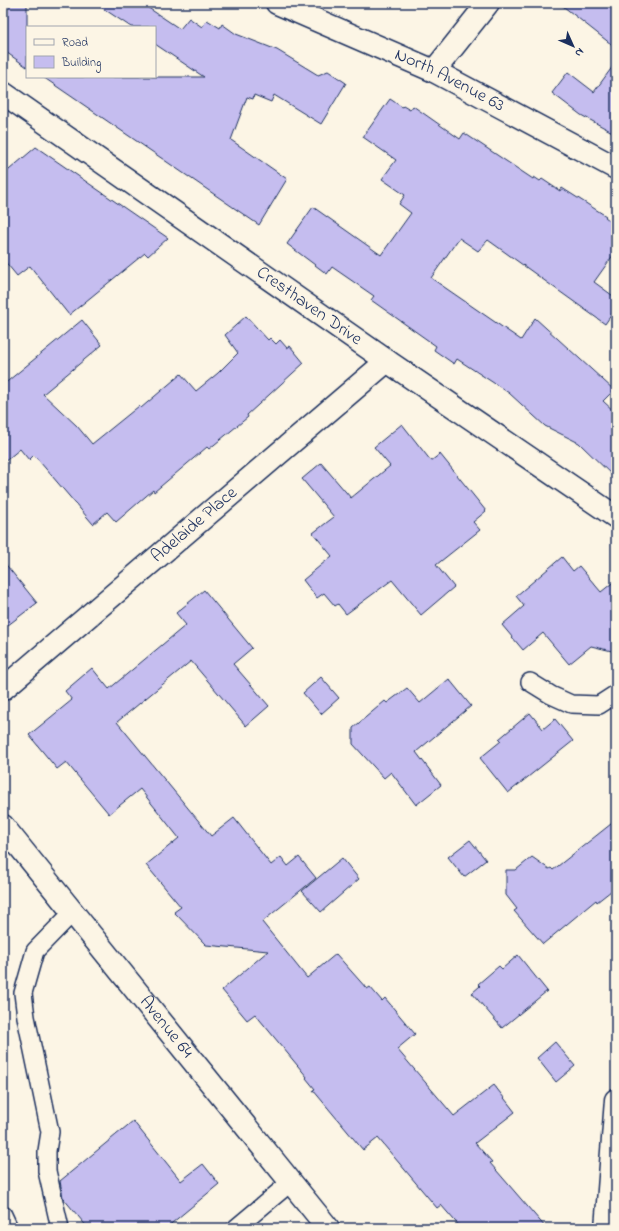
<svg xmlns="http://www.w3.org/2000/svg" width="619" height="1231" font-family="'Indie Flower',sans-serif">
<style>
.building{fill:#c5bdef;stroke:#1b2f5e}
.lines{fill:none;stroke-linecap:round;stroke-linejoin:round}
.service-casing{stroke:#1b2f5e;stroke-width:20}
.minor-casing{stroke:#1b2f5e;stroke-width:25}
.tertiary-casing{stroke:#1b2f5e;stroke-width:25}
.service{stroke:#fcf5e5;stroke-width:17}
.minor{stroke:#fcf5e5;stroke-width:22}
.tertiary{stroke:#fcf5e5;stroke-width:22}
.labels{text-anchor:middle;dominant-baseline:central;stroke-width:3;stroke-linejoin:round;paint-order:stroke}
.street-label{font-size:18px;fill:#1b2f5e;stroke:#fcf5e5}
</style>
<rect width="100%" height="100%" fill="#fcf5e5"/>
<filter id="ink" filterUnits="userSpaceOnUse"><feTurbulence type="fractalNoise" baseFrequency=".025" numOctaves="2"/><feDisplacementMap in="SourceGraphic" scale="8" xChannelSelector="R" yChannelSelector="G"/><feConvolveMatrix kernelMatrix="1 2 1 2 8 2 1 2 1" color-interpolation-filters="sRGB"/></filter>
<g filter="url(#ink)">
<g class="building">
<polygon points="3,3 27,3 27,67 3,50"/>
<polygon points="95,3 141,3 180,29 189,18 202,27 207,20 220,28 222,24 236,34 277,50 318,75 328,71 346,83 321,124 274,95 271,102 254,95 253,99 247,97 231,140 287,179 259,225 43,77 204,77 155,44 155,27 131,27"/>
<polygon points="559,3 616,3 616,48"/>
<polygon points="616,62 616,134 581,115 552,93 568,72 594,92"/>
<polygon points="390,99 402,107 403,106 410,110 413,106 460,139 464,133 533,179 534,177 540,181 542,179 560,191 562,188 606,216 605,217 616,225 616,251 594,282 616,298 616,308 605,324 488,240 478,251 459,238 431,278 521,340 535,318 614,390 603,401 616,413 616,479 579,443 545,426 509,393 457,359 454,364 434,350 436,346 371,300 374,296 332,267 327,274 287,244 313,207 381,255 411,213 399,204 405,195 382,179 396,160 363,137"/>
<polygon points="36,147 168,238 148,256 145,253 69,315 30,266 17,276 3,259 3,175"/>
<polygon points="246,316 268,340 270,338 276,344 280,340 287,348 290,346 304,363 247,415 248,417 209,449 207,447 154,492 153,490 116,522 107,512 93,524 34,455 29,460 20,449 3,463 3,385 82,320 102,345 43,394 77,426 92,444 139,406 141,408 181,374 196,391 218,373 238,353 225,335"/>
<polygon points="402,424 431,461 440,454 486,511 473,522 480,530 436,565 454,587 421,615 392,580 346,614 338,604 335,606 324,593 317,598 303,580 332,556 313,533 334,517 302,479 321,463 351,498 390,466 374,447"/>
<polygon points="562,557 573,571 579,566 601,592 616,580 616,652 591,646 569,664 543,633 523,650 502,625 524,606 516,596"/>
<polygon points="3,561 37,603 3,629"/>
<polygon points="204,590 252,648 233,664 269,706 246,726 191,661 117,722 211,836 234,818 271,865 281,857 288,866 299,857 316,878 262,922 307,978 336,954 367,989 370,987 382,1001 385,998 415,1034 397,1049 454,1116 494,1085 515,1112 475,1143 492,1162 490,1163 546,1228 461,1228 441,1205 437,1208 378,1138 363,1150 313,1090 315,1089 306,1078 307,1077 255,1014 247,1020 222,990 268,951 206,945 174,912 181,907 146,865 179,838 140,789 109,814 66,762 57,769 29,735 72,700 65,691 92,668 109,689 186,625 176,613"/>
<polygon points="321,677 339,698 321,714 303,693"/>
<polygon points="449,679 471,706 416,752 441,785 416,805 391,772 384,778 353,744 353,728 385,701 387,703 407,688 420,703"/>
<polygon points="530,713 543,729 555,719 573,741 508,793 480,758 501,741 499,739"/>
<polygon points="616,820 616,887 597,902 596,900 543,944 514,911 517,909 506,895 506,870 516,870 532,857 549,869 551,868 553,870"/>
<polygon points="470,840 486,860 464,877 448,857"/>
<polygon points="342,858 359,879 321,912 302,891"/>
<polygon points="518,955 547,991 502,1028 472,993 480,986 478,984 499,966 502,969"/>
<polygon points="555,1042 575,1066 556,1082 537,1058"/>
<polygon points="133,1121 181,1181 203,1164 219,1184 166,1228 88,1228 63,1198 60,1181"/>
</g>
<g class="lines">
<defs>
<g id="service">
<polyline points="530,682 551,695 571,704 599,705 616,694"/>
<polyline points="3,1215 9,1228"/>
<polyline points="60,1228 47,1171 47,1151 50,1132 26,1017 23,993 35,951 73,912"/>
<polyline points="236,1228 291,1182"/>
</g>
<g id="minor">
<path id="s1" d="M277,3L434,71L616,168"/>
<polyline points="434,71 488,3"/>
<path id="s2" d="M3,93L387,361L616,517"/>
<path id="s3" d="M3,689L387,361"/>
<polyline points="606,1228 616,1100"/>
</g>
<g id="tertiary">
<path id="s4" d="M3,826L328,1228"/>
</g>
</defs>
<use href="#service" class="service-casing"/>
<use href="#minor" class="minor-casing"/>
<use href="#tertiary" class="tertiary-casing"/>
<use href="#service" class="service"/>
<use href="#minor" class="minor"/>
<use href="#tertiary" class="tertiary"/>
</g>
</g>
<g class="labels">
<g class="street-label">
<text stroke="none"><textPath href="#s1" startOffset="189">North Avenue 63</textPath></text>
<text stroke="none"><textPath href="#s2" startOffset="373">Cresthaven Drive</textPath></text>
<text stroke="none"><textPath href="#s3" startOffset="252">Adelaide Place</textPath></text>
<text stroke="none"><textPath href="#s4" startOffset="259">Avenue 64</textPath></text>
</g>
</g>
<rect width="619" height="1231" fill="none" stroke="#fcf5e5" stroke-width="16"/>
<rect x="8" y="8" width="603" height="1215" fill="none" stroke="#1b2f5e" stroke-width="1.5" filter="url(#ink)"/>
<rect x="26" y="26" width="130" height="52" fill="#fcf5e5" stroke="#a2a6af"/>
<rect x="34" y="39" width="20" height="6" fill="#fcf5e5" stroke="#a2a6af"/>
<text x="62" y="46" font-size="12" fill="#1b2f5e">Road</text>
<rect x="34" y="56" width="20" height="12" fill="#c5bdef" stroke="#a2a6af"/>
<text x="62" y="66" font-size="12" fill="#1b2f5e">Building</text>
<g transform="translate(573 46) rotate(135)" stroke="#fcf5e5" stroke-width="3" paint-order="stroke">
<path d="M0-3L7 15L0 10L-7 15Z" fill="#1b2f5e"/>
<text y="-6" font-size="11" font-weight="bold" text-anchor="middle" fill="#1b2f5e">N</text>
</g>
</svg>
